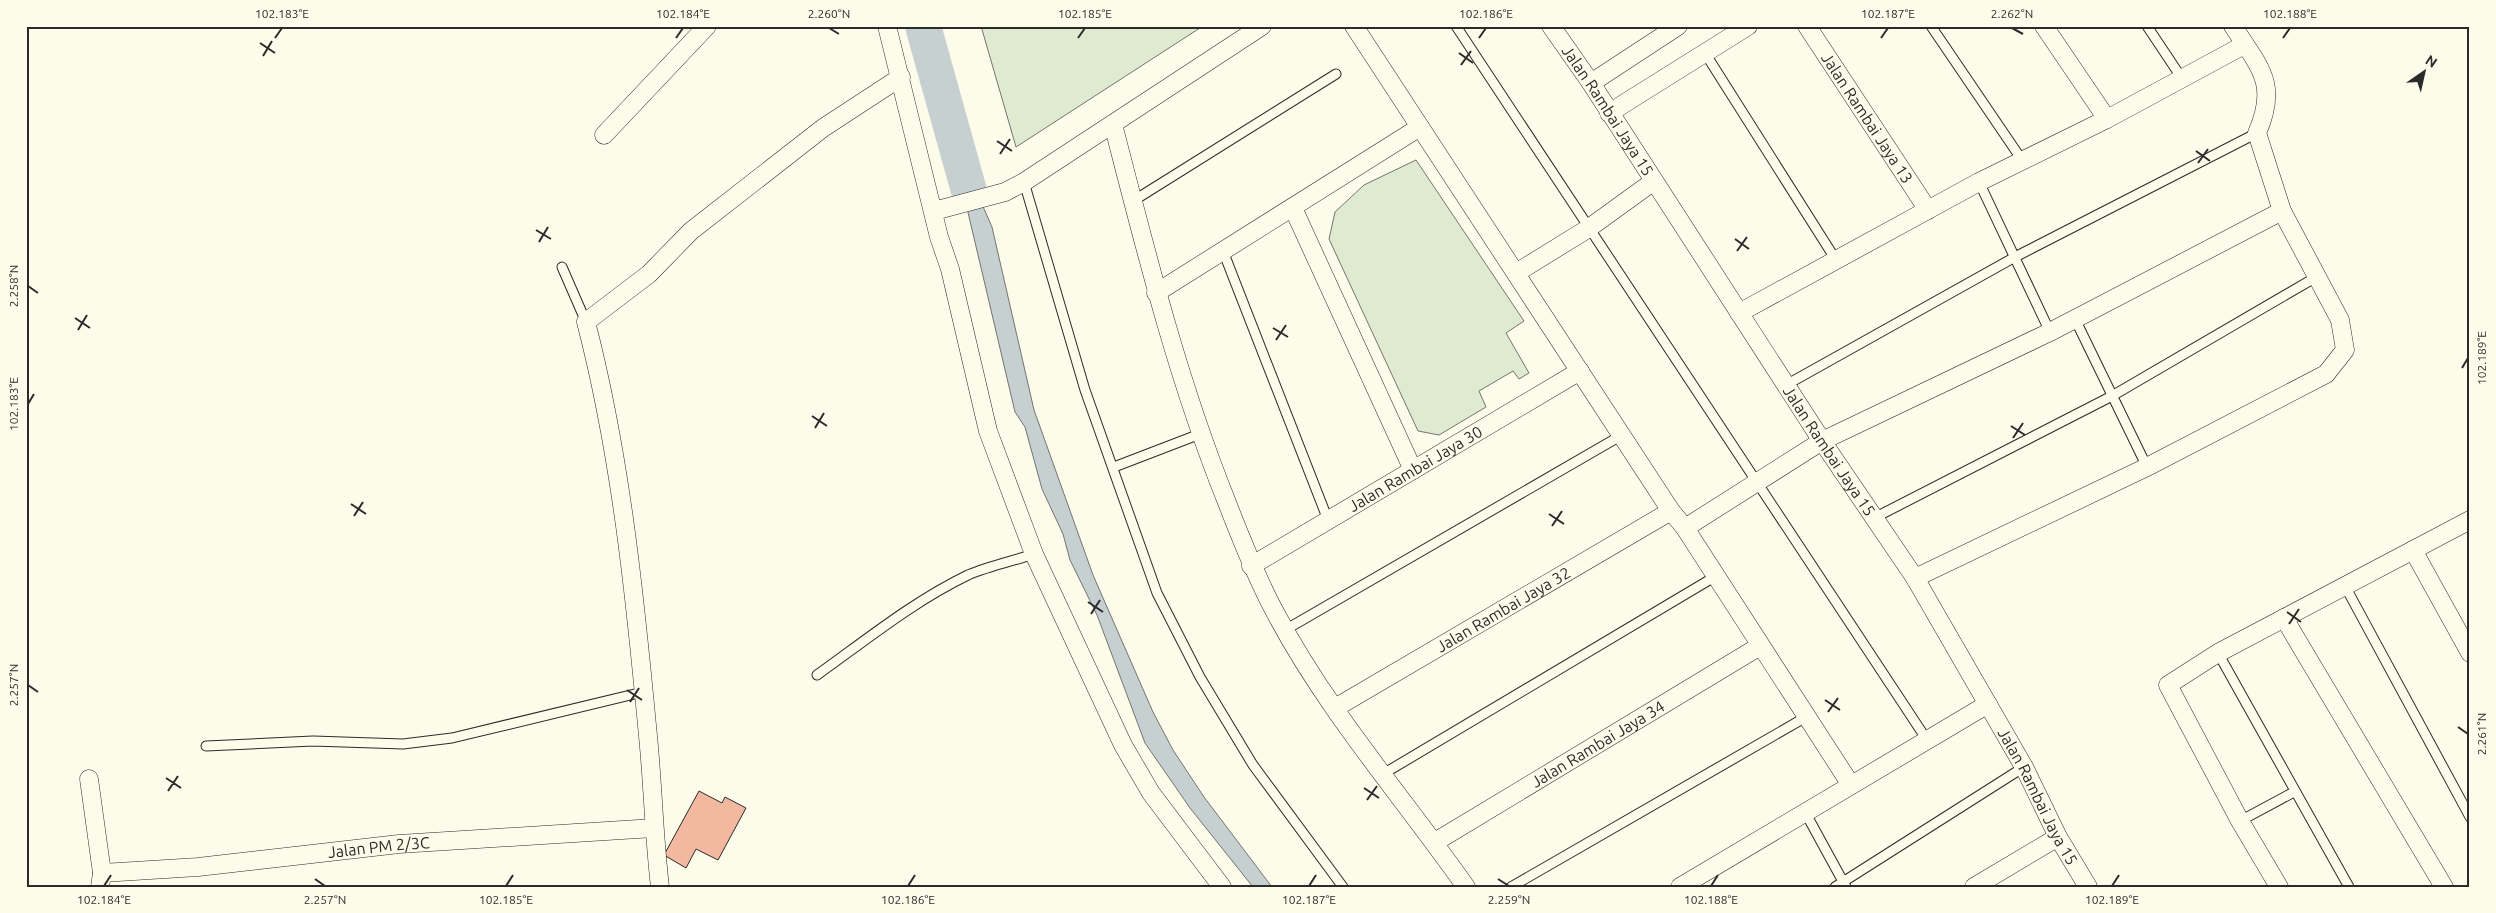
<svg xmlns="http://www.w3.org/2000/svg" width="2496" height="913" font-family="Ubuntu,sans-serif">
<style>
.green{fill:#deebd1;stroke:#74746e}
.water{fill:#c7d0d0;stroke:#74746e}
.lines{fill:none;stroke-linecap:round;stroke-linejoin:round}
.river{stroke:#c7d0d0;stroke-width:36}
.building{fill:#f2b8a0;stroke:#2b2b2b}
.service-casing{stroke:#2b2b2b;stroke-width:11}
.minor-casing{stroke:#2b2b2b;stroke-width:19}
.service{stroke:#fdfbea;stroke-width:9}
.minor{stroke:#fdfbea;stroke-width:18}
.ticks{fill:none;stroke:#2b2b2b;stroke-width:2}
.labels{text-anchor:middle;dominant-baseline:central;stroke-width:4;stroke-linejoin:round;paint-order:stroke}
.street-label{font-size:16px;fill:#2b2b2b;stroke:#fdfbea}
.neatline{fill:none;stroke:#2b2b2b;stroke-width:2}
.ticks-label{font-size:12px;text-anchor:middle;fill:#2b2b2b}
</style>
<rect width="100%" height="100%" fill="#fdfbea"/>
<g class="green">
<polygon points="981,26 1203,26 1016,147"/>
<polygon points="1416,160 1524,321 1506,333 1529,373 1519,379 1513,371 1479,391 1486,407 1439,435 1418,431 1329,239 1335,212 1364,185"/>
</g>
<polygon class="water" points="966,168 992,227 1034,410 1093,575 1153,712 1173,750 1204,797 1272,887 1253,887 1190,808 1145,743 1097,615 1070,560 1063,534 1042,489 1025,427 1015,412 958,170"/>
<g class="lines">
<polyline class="river" points="923,26 969,191"/>
</g>
<polygon class="building" points="699,791 722,803 725,797 746,808 718,860 696,849 686,868 664,855"/>
<g class="lines">
<defs>
<g id="service">
<polyline points="1456,26 1927,740"/>
<polyline points="1931,26 2022,160"/>
<polyline points="2147,26 2181,77"/>
<polyline points="1705,53 1836,260"/>
<polyline points="1024,182 1085,390 1157,593 1200,677 1253,765 1343,887"/>
<polyline points="1979,182 2050,332"/>
<polyline points="1133,201 1336,74"/>
<polyline points="1223,251 1328,520"/>
<polyline points="562,267 586,322"/>
<polyline points="2075,319 2147,467"/>
<polyline points="1786,385 2015,257 2257,133"/>
<polyline points="1114,467 1200,434"/>
<polyline points="1874,518 2112,396 2318,276"/>
<polyline points="2345,586 2470,817"/>
<polyline points="1285,630 1622,435"/>
<polyline points="2218,653 2349,887"/>
<path d="M817,675C866,640 914,601 968,575C989,566 1013,561 1034,554"/>
<polyline points="206,746 313,741 403,744 452,738 643,692"/>
<polyline points="1383,774 1716,576"/>
<polyline points="1805,812 1846,887"/>
<polyline points="2240,821 2294,792"/>
<polyline points="1511,887 1806,717"/>
<polyline points="1835,887 2024,767"/>
</g>
<g id="minor">
<polyline points="887,26 939,237 950,269 988,431 1034,554 1123,745 1151,793 1222,887"/>
<polyline points="1354,26 1671,511 1685,528 1851,785"/>
<path id="s1" d="M1551,26L1591,83L1822,441L1915,578L2024,767L2058,837L2088,887"/>
<path id="s2" d="M1807,26L1928,210"/>
<polyline points="2044,26 2107,119"/>
<polyline points="1591,83 1678,26"/>
<polyline points="1609,113 1748,26"/>
<path d="M1113,124C1146,252 1177,378 1226,500C1241,539 1256,577 1276,614C1328,712 1402,796 1466,887"/>
<polyline points="604,135 707,26"/>
<polyline points="1293,208 1413,470"/>
<polyline points="934,211 1005,192 1024,182 1262,26"/>
<polyline points="1516,273 1589,228 1654,181"/>
<polyline points="1156,293 1420,127"/>
<polyline points="1739,313 1979,182 2107,119 2244,45"/>
<polyline points="1685,528 1822,441 2050,332 2282,211"/>
<polyline points="2413,550 2470,653"/>
<path id="s3" d="M1251,566L1580,371"/>
<path d="M1915,578L2147,467L2326,374L2345,350L2340,320L2282,211L2257,133C2279,83 2259,67 2233,26"/>
<polyline points="2284,618 2444,887"/>
<path id="s4" d="M1335,708L1671,511"/>
<polyline points="89,779 102,873 100,887"/>
<path id="s5" d="M1435,842L1760,646"/>
<path id="s6" d="M102,873L198,867L399,844L654,828"/>
<path d="M660,887C654,837 653,786 648,736C635,597 621,457 586,322L649,274L691,231L823,128L901,77"/>
<polyline points="1680,887 1988,704"/>
<polyline points="1974,887 2058,837"/>
<polyline points="2279,887 2240,821 2168,685 2218,653 2470,520"/>
</g>
</defs>
<use href="#service" class="service-casing"/>
<use href="#minor" class="minor-casing"/>
<use href="#service" class="service"/>
<use href="#minor" class="minor"/>
</g>
<path class="ticks" d="M829,28L839,34M2012,28L2023,34M275,38L282,28M676,38L683,28M1078,38L1085,28M1479,38L1486,28M1881,38L1888,28M2283,38L2290,28M260,43L275,53M1459,53L1473,63M263,56L272,41M1461,65L1471,51M997,141L1012,151M2196,151L2210,161M1000,154L1010,139M2198,163L2208,149M536,230L551,239M1735,239L1749,249M539,242L548,227M1737,251L1747,237M28,286L38,293M75,318L90,328M1273,328L1288,337M78,330L87,315M1276,340L1286,325M2462,368L2468,358M28,404L34,394M812,416L827,426M2011,426L2025,435M815,428L824,413M2013,438L2023,423M351,504L366,514M1549,514L1564,524M354,516L363,502M1552,526L1562,511M1088,602L1103,612M2287,612L2301,622M1091,614L1100,600M2289,624L2299,609M28,685L38,692M627,690L642,700M1825,700L1840,710M630,702L639,688M1828,712L1838,698M2458,727L2468,734M166,778L181,788M1364,788L1379,798M168,791L178,776M1367,800L1377,786M315,879L325,886M1498,879L1509,886M104,886L111,875M506,886L513,875M908,886L915,875M1309,886L1316,875M1711,886L1718,875M2112,886L2119,875"/>
<g class="labels">
<g class="street-label">
<text stroke="none"><textPath href="#s1" startOffset="102">Jalan Rambai Jaya 15</textPath></text>
<text stroke="none"><textPath href="#s2" startOffset="110">Jalan Rambai Jaya 13</textPath></text>
<text stroke="none"><textPath href="#s1" startOffset="508">Jalan Rambai Jaya 15</textPath></text>
<text stroke="none"><textPath href="#s3" startOffset="191">Jalan Rambai Jaya 30</textPath></text>
<text stroke="none"><textPath href="#s4" startOffset="195">Jalan Rambai Jaya 32</textPath></text>
<text stroke="none"><textPath href="#s5" startOffset="190">Jalan Rambai Jaya 34</textPath></text>
<text stroke="none"><textPath href="#s1" startOffset="912">Jalan Rambai Jaya 15</textPath></text>
<text stroke="none"><textPath href="#s6" startOffset="278">Jalan PM 2/3C</textPath></text>
</g>
</g>
<rect width="2496" height="913" fill="none" stroke="#fdfbea" stroke-width="55"/>
<g transform="translate(2424 72) rotate(34)" stroke="#fdfbea" stroke-width="4" paint-order="stroke">
<path d="M0-4L9 19L0 12L-9 19Z" fill="#2b2b2b"/>
<text y="-8" font-size="14" font-weight="bold" text-anchor="middle" fill="#2b2b2b">N</text>
</g>
<rect x="28" y="28" width="2440" height="858" class="neatline"/>
<g class="ticks-label">
<text x="282" y="18">102.183°E</text>
<text x="683" y="18">102.184°E</text>
<text x="829" y="18">2.260°N</text>
<text x="1085" y="18">102.185°E</text>
<text x="1486" y="18">102.186°E</text>
<text x="1888" y="18">102.187°E</text>
<text x="2012" y="18">2.262°N</text>
<text x="2290" y="18">102.188°E</text>
<text transform="translate(14 286) rotate(-90)" y="4">2.258°N</text>
<text transform="translate(2482 358) rotate(-90)" y="4">102.189°E</text>
<text transform="translate(14 404) rotate(-90)" y="4">102.183°E</text>
<text transform="translate(14 685) rotate(-90)" y="4">2.257°N</text>
<text transform="translate(2482 734) rotate(-90)" y="4">2.261°N</text>
<text x="104" y="904">102.184°E</text>
<text x="325" y="904">2.257°N</text>
<text x="506" y="904">102.185°E</text>
<text x="908" y="904">102.186°E</text>
<text x="1309" y="904">102.187°E</text>
<text x="1509" y="904">2.259°N</text>
<text x="1711" y="904">102.188°E</text>
<text x="2112" y="904">102.189°E</text>
</g>
</svg>
